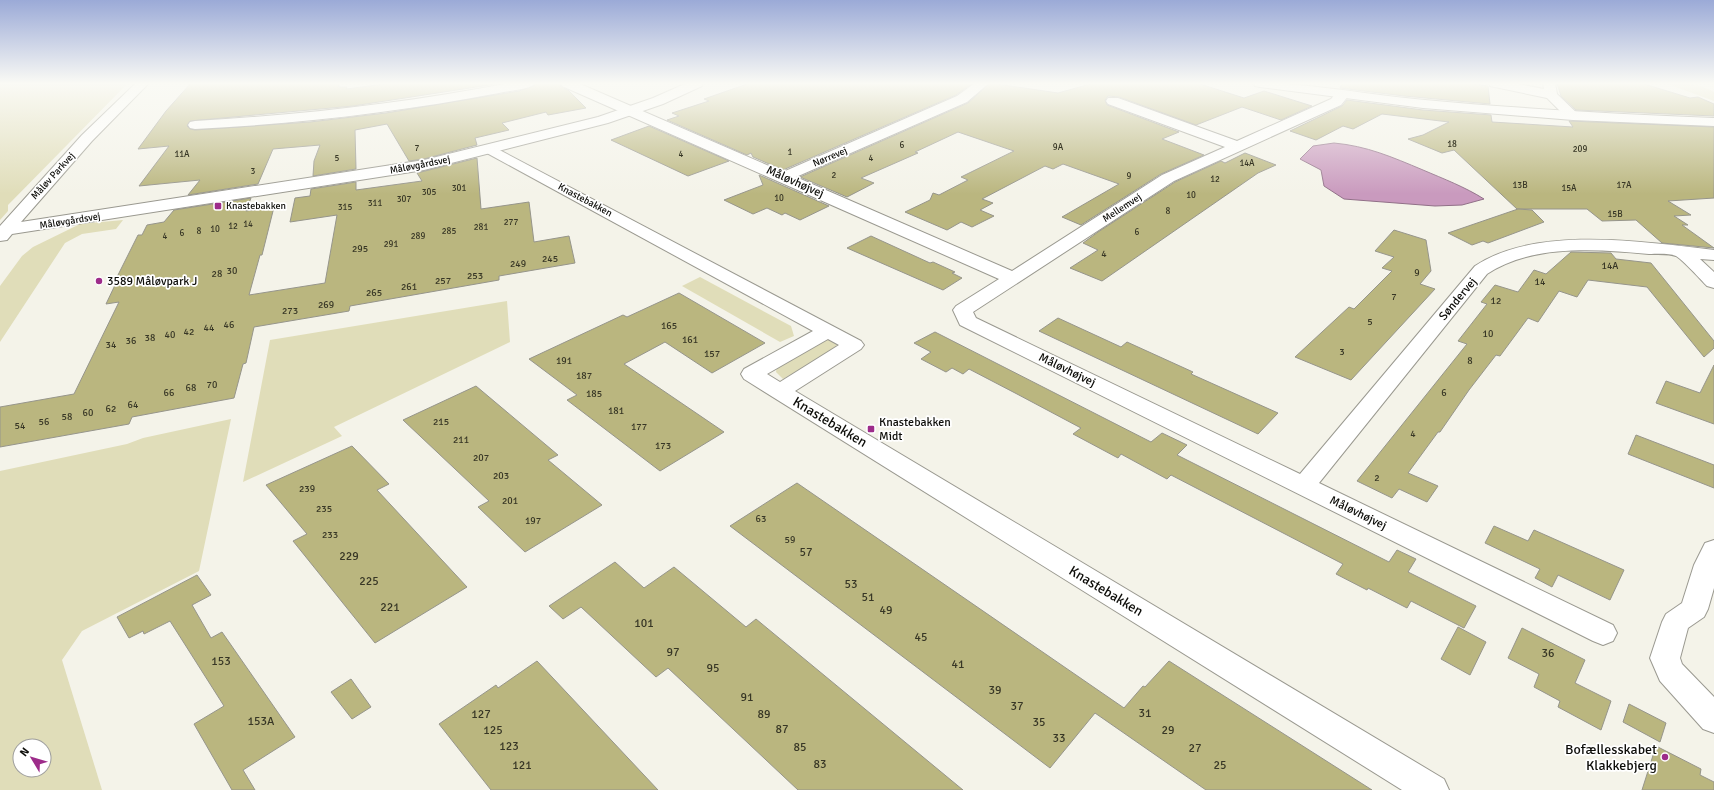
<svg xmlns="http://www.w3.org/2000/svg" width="1714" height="790" font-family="Signika,sans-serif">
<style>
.green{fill:#e0ddb9;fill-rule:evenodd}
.water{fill:#c99abe;stroke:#917088}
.building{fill:#bab67f;stroke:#96958b}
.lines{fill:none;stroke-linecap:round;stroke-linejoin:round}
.minor-casing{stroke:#9a9990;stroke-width:2}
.tertiary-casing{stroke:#9a9990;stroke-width:2}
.minor{fill:#fff;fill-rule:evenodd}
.tertiary{fill:#fff;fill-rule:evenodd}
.poi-dot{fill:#9d2c8a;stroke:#fff;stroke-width:1.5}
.labels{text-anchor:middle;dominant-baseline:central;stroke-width:3.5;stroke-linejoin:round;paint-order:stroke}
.far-number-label{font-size:9px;fill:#383726}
.far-street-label{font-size:10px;fill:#0d0d09;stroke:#fff}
.far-poi-label{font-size:10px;fill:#0d0d09;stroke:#fff;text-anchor:start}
.number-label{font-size:10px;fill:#383726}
.street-label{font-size:12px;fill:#0d0d09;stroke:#fff}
.poi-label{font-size:12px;fill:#0d0d09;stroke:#fff;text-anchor:start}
.near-number-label{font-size:12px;fill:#383726}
.near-street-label{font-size:14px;fill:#0d0d09;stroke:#fff}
.near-poi-label{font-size:14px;fill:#0d0d09;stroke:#fff;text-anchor:end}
</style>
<rect width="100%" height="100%" fill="#f4f3e9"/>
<g class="green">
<polygon points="0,83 128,83 8,205 8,211 0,220"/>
<path d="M1665,83C1681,83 1699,83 1714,92V101Z"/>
<polygon points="123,220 116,229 82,234 65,243 0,342 0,286 22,256 33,247 80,224"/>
<polygon points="700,277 791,326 794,336 780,342 682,286"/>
<polygon points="507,301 510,342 334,427 342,436 243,482 270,340"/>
<polygon points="827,339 837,344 834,350 783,379 776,372 777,366"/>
<path d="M231,419L199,571L82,631L62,660L102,790H0V471L127,444L143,438ZM20,746H44V770H20Z"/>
</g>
<path class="water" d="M1334,143C1367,146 1392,157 1423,170C1444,179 1465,187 1484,199L1462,205L1435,206L1344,199L1324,186L1321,170L1300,159L1313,146Z"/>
<g class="building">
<polygon points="191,83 339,83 339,87 347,87 346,89 392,83 502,83 353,106 190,121 187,126 190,129 195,130 310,122 386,113 519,91 534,86 537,83 560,83 561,87 568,90 586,108 548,115 546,112 502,123 509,130 475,138 477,145 424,159 409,161 387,124 355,130 356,169 313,176 314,161 320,145 273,149 258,184 188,195 200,180 139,186 169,146 138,149 166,111"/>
<polygon points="750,83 973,83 956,95 783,170 753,157 751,153 747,155 667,120 679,116 672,113 709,101 704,99"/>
<polygon points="990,83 1058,93 1094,83 1197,83 1244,98 1264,91 1312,106 1281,120 1242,107 1196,125 1119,97 1108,96 1105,100 1107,105 1179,132 1162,139 1204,155 1161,174 1081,225 1062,217 1119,184 1063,164 1053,169 1045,166 982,199 993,203 980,210 994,216 972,227 961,222 947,230 905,212 930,200 933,193 939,195 968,180 961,177 1014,151 958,132 915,152 918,153 861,178 874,183 847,197 800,177 968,103"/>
<polygon points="1342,83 1469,83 1488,86 1490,104 1404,96 1340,88"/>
<polygon points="1557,83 1641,83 1690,98 1698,97 1714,104 1714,116 1576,110 1561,96"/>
<polygon points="1347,100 1423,110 1491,115 1492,122 1573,127 1569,121 1714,127 1714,198 1668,201 1691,215 1674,216 1688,225 1682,225 1714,248 1662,243 1636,220 1602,221 1587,209 1517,209 1454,150 1442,153 1408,139 1423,135 1449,122 1382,114 1353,129 1343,126 1316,140 1290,131 1342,106"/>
<polygon points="649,126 729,161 688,176 611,140"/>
<polygon points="1245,153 1276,165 1258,173 1102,281 1070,268 1098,250 1083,243 1098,232 1175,182 1221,161 1225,163"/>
<polygon points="477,158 481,209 529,202 534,242 569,236 575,263 499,276 499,280 350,306 349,311 254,327 246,363 243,364 234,398 132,417 129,424 0,447 0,407 74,394 119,302 106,304 116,283 114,283 138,235 142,235 147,225 164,222 174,210 251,198 246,211 274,207 262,255 260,255 249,295 325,283 337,215 290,222 295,198 310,196 311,189 356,182 356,190 422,181 417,173"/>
<polygon points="759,175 829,206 800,220 785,213 782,215 767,208 753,214 724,200 763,185"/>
<polygon points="1518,209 1532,210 1544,222 1488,243 1483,241 1472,245 1448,233"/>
<polygon points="1394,230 1426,240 1431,271 1420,284 1435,289 1351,380 1295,357 1349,307 1354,309 1392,271 1382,268 1394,257 1375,251"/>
<polygon points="871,236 930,263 933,262 955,272 952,273 962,278 943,290 847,248"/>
<polygon points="1571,252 1611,253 1616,259 1651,263 1714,341 1714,348 1704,357 1647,287 1588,280 1577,297 1559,291 1538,322 1528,318 1500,356 1496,355 1469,390 1440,432 1438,432 1408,473 1438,486 1427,502 1399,489 1392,498 1357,481 1467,344 1458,341 1487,304 1481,302 1495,285 1518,292 1534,270 1546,274"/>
<polygon points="679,293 765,343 712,373 665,342 624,364 724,432 660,471 567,400 577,395 529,359 623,315 627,317"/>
<polygon points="1058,318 1121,347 1127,342 1193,372 1191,374 1278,413 1258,434 1039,331"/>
<polygon points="935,332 1151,442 1162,433 1187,445 1177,455 1389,562 1397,550 1416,559 1408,572 1476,606 1464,628 1411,601 1407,608 1368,588 1367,590 1336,574 1343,564 1171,475 1167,479 1121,454 1118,458 1073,434 1081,428 1017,394 969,369 963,374 952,368 946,372 921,359 931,352 914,343"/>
<polygon points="1714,365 1714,424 1656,403 1666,381 1700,393"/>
<polygon points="476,386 558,455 548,460 602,505 525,552 478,507 489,501 403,420"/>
<polygon points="1636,435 1714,465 1714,488 1628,454"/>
<polygon points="352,446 389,484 377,490 467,587 375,643 293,541 307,534 266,485"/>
<polygon points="797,483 1124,708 1143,686 1145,687 1169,661 1372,790 1206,790 1095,713 1050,768 730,526"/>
<polygon points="1494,526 1528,541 1534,530 1624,570 1610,600 1558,575 1552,587 1535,578 1540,569 1485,543"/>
<polygon points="615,562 644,588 674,567 746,627 756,619 963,790 798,790 668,668 656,677 581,607 563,619 549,606"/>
<polygon points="197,575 211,595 192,605 211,638 222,632 295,737 243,770 255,790 232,790 194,724 224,706 170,621 144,634 143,631 129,638 117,617"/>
<polygon points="1458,627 1486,642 1470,675 1441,659"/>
<polygon points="1522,628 1585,660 1575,683 1611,701 1601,730 1558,707 1560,701 1534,687 1539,674 1508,658"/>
<polygon points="537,661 658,790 491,790 439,724 496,685 498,688"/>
<polygon points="351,679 371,707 352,719 331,692"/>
<polygon points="1629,704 1666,723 1660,742 1623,722"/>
<polygon points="1656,746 1701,769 1700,775 1714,782 1714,790 1642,790"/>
</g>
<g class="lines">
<defs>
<g id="minor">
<path d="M510,83H536C532,89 507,91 499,93C399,112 297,124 195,129L190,128L188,125L190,122L195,121C301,115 406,103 510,83Z"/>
<path d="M561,83H578L783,172L957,96L975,83H989L967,102L796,177L1012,271L1162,175L1225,147L1108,104L1106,101L1108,98H1118L1237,141L1331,99L1337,92H1347L1349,95L1341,105L1174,181L973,312L976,318L1300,474L1475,266C1537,225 1643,242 1714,250V260L1700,259L1714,272V288L1707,286C1701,280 1683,260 1676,256C1669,253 1657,254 1649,254C1597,249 1532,244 1487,274L1319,483L1613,625L1617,633L1613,641L1603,645L1593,641L960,325L953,310L956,306L999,279L562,86Z"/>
<polygon points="1489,83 1513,83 1544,89 1543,83 1555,83 1557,94 1580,116 1578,119 1568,119 1547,98 1490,86"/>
<path d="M490,145L861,341L864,345L861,349L795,391L1444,779L1449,790H1402L744,379L741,374L744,369L813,331L485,152L483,149L485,146ZM828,339L839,345L780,382L767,374Z"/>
<polygon points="1714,540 1714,588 1708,609 1704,617 1688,628 1680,658 1682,664 1714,697 1714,733 1703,729 1660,681 1650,658 1662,622 1666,614 1682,603 1694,565 1705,543"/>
</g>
<g id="tertiary">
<polygon points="136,83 149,83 92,141 21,222 424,160 598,117 653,98 687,83 703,83 702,86 663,104 608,123 424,170 12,234 7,240 0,241 0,226 82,135"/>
<path d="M1254,83C1312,83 1367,95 1425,100C1521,109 1617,114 1714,118V126L1573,120L1423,108L1260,87L1255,86Z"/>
</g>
</defs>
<use href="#minor" class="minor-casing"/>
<use href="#tertiary" class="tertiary-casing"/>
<use href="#minor" class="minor"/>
<use href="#tertiary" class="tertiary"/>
</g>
<linearGradient id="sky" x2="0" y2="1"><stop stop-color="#9baad7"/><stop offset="0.43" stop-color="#fafaf5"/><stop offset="1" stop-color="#fafaf5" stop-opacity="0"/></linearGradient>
<rect width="1714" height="194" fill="url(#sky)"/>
<g class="poi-dot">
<rect x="214" y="202" width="8" height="8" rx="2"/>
<circle cx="99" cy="281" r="4"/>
<rect x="867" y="425" width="8" height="8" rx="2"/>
<circle cx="1665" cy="757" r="4"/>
</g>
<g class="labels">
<g class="far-number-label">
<text x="1452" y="144">18</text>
<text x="902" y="145">6</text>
<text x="1058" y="147">9A</text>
<text x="417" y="148">7</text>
<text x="1580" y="149">209</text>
<text x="790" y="152">1</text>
<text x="182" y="154">11A</text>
<text x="681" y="154">4</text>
<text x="337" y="158">5</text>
<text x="871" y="158">4</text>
<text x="1247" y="163">14A</text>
<text x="253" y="171">3</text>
<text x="834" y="175">2</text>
<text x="1129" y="176">9</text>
<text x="1215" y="179">12</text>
<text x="1520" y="185">13B</text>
<text x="1624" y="185">17A</text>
<text x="459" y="188">301</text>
<text x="1569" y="188">15A</text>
<text x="429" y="192">305</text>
<text x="1191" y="195">10</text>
<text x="779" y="198">10</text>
<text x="404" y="199">307</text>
<text x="375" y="203">311</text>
<text x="345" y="207">315</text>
<text x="1168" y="211">8</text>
<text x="1615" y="214">15B</text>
<text x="511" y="222">277</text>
<text x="248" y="224">14</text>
<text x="233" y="226">12</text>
<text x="481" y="227">281</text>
<text x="215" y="229">10</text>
<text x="199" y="231">8</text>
<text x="449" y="231">285</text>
<text x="1137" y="232">6</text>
<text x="182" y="233">6</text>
<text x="165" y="236">4</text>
<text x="418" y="236">289</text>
<text x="391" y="244">291</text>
</g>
<g class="far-street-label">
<text transform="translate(830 157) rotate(-23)">Nørrevej</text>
<text transform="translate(420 165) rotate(-11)">Måløvgårdsvej</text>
<text transform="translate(53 176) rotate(-48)">Måløv Parkvej</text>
<text transform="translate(585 200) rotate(28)">Knastebakken</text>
<text transform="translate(1122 208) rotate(-33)">Mellemvej</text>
<text transform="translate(70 221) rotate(-9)">Måløvgårdsvej</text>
</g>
<g class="far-poi-label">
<text x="226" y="206">Knastebakken</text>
</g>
<g class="number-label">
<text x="360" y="249">295</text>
<text x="1104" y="254">4</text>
<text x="550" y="259">245</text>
<text x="518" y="264">249</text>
<text x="1610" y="266">14A</text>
<text x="232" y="271">30</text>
<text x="1417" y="273">9</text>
<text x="217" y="274">28</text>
<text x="475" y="276">253</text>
<text x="443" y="281">257</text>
<text x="1540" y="282">14</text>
<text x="409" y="287">261</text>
<text x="374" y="293">265</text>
<text x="1394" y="297">7</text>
<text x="1496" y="301">12</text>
<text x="326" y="305">269</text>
<text x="290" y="311">273</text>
<text x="1370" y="322">5</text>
<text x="229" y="325">46</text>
<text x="669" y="326">165</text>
<text x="209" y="328">44</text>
<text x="189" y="332">42</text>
<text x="1488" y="334">10</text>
<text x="170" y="335">40</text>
<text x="150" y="338">38</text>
<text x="690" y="340">161</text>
<text x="131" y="341">36</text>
<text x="111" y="345">34</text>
<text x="1342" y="352">3</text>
<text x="712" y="354">157</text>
<text x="564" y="361">191</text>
<text x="1470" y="361">8</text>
<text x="584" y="376">187</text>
<text x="212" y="385">70</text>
<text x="191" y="388">68</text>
<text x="169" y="393">66</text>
<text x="1444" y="393">6</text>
<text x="594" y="394">185</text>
<text x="133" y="405">64</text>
<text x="111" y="409">62</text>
<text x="616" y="411">181</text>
<text x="88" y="413">60</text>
<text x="67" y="417">58</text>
<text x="44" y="422">56</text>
<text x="441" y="422">215</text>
<text x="20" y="426">54</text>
<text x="639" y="427">177</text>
<text x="1413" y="434">4</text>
<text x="461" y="440">211</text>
<text x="663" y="446">173</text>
<text x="481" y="458">207</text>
<text x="501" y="476">203</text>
<text x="1377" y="478">2</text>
<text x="307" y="489">239</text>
<text x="510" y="501">201</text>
<text x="324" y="509">235</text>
<text x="761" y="519">63</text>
<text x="533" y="521">197</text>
<text x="330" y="535">233</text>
<text x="790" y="540">59</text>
</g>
<g class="street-label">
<text transform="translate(795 182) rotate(24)">Måløvhøjvej</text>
<text transform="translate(1458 299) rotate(-50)">Søndervej</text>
<text transform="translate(1067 370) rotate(26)">Måløvhøjvej</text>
<text transform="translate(1358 513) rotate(26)">Måløvhøjvej</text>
</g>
<g class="poi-label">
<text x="107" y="281">3589 Måløvpark J</text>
<text x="879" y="422">Knastebakken<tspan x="879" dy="14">Midt</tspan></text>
</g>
<g class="near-number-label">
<text x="806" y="552">57</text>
<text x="349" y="556">229</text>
<text x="369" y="581">225</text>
<text x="851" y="584">53</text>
<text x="868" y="597">51</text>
<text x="390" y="607">221</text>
<text x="886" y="610">49</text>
<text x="644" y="623">101</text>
<text x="921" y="637">45</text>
<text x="673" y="652">97</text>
<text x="1548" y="653">36</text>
<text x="221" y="661">153</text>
<text x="958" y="664">41</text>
<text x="713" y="668">95</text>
<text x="995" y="690">39</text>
<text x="747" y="697">91</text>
<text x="1017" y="706">37</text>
<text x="1145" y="713">31</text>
<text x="481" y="714">127</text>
<text x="764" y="714">89</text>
<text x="261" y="721">153A</text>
<text x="1039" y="722">35</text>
<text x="782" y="729">87</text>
<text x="493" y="730">125</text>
<text x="1168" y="730">29</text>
<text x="1059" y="738">33</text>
<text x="509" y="746">123</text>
<text x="800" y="747">85</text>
<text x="1195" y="748">27</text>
<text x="820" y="764">83</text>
<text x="522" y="765">121</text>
<text x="1220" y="765">25</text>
</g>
<g class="near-street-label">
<text transform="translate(830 422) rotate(31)">Knastebakken</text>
<text transform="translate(1106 591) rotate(31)">Knastebakken</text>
</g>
<g class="near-poi-label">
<text x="1657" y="749">Bofællesskabet<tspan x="1657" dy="16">Klakkebjerg</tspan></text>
</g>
</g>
<g transform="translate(32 758) rotate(308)"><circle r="19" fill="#ffffff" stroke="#9e9e9d"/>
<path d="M0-3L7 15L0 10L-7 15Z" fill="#9d2c8a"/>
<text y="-6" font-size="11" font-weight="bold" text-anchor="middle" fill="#0d0d09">N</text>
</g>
</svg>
